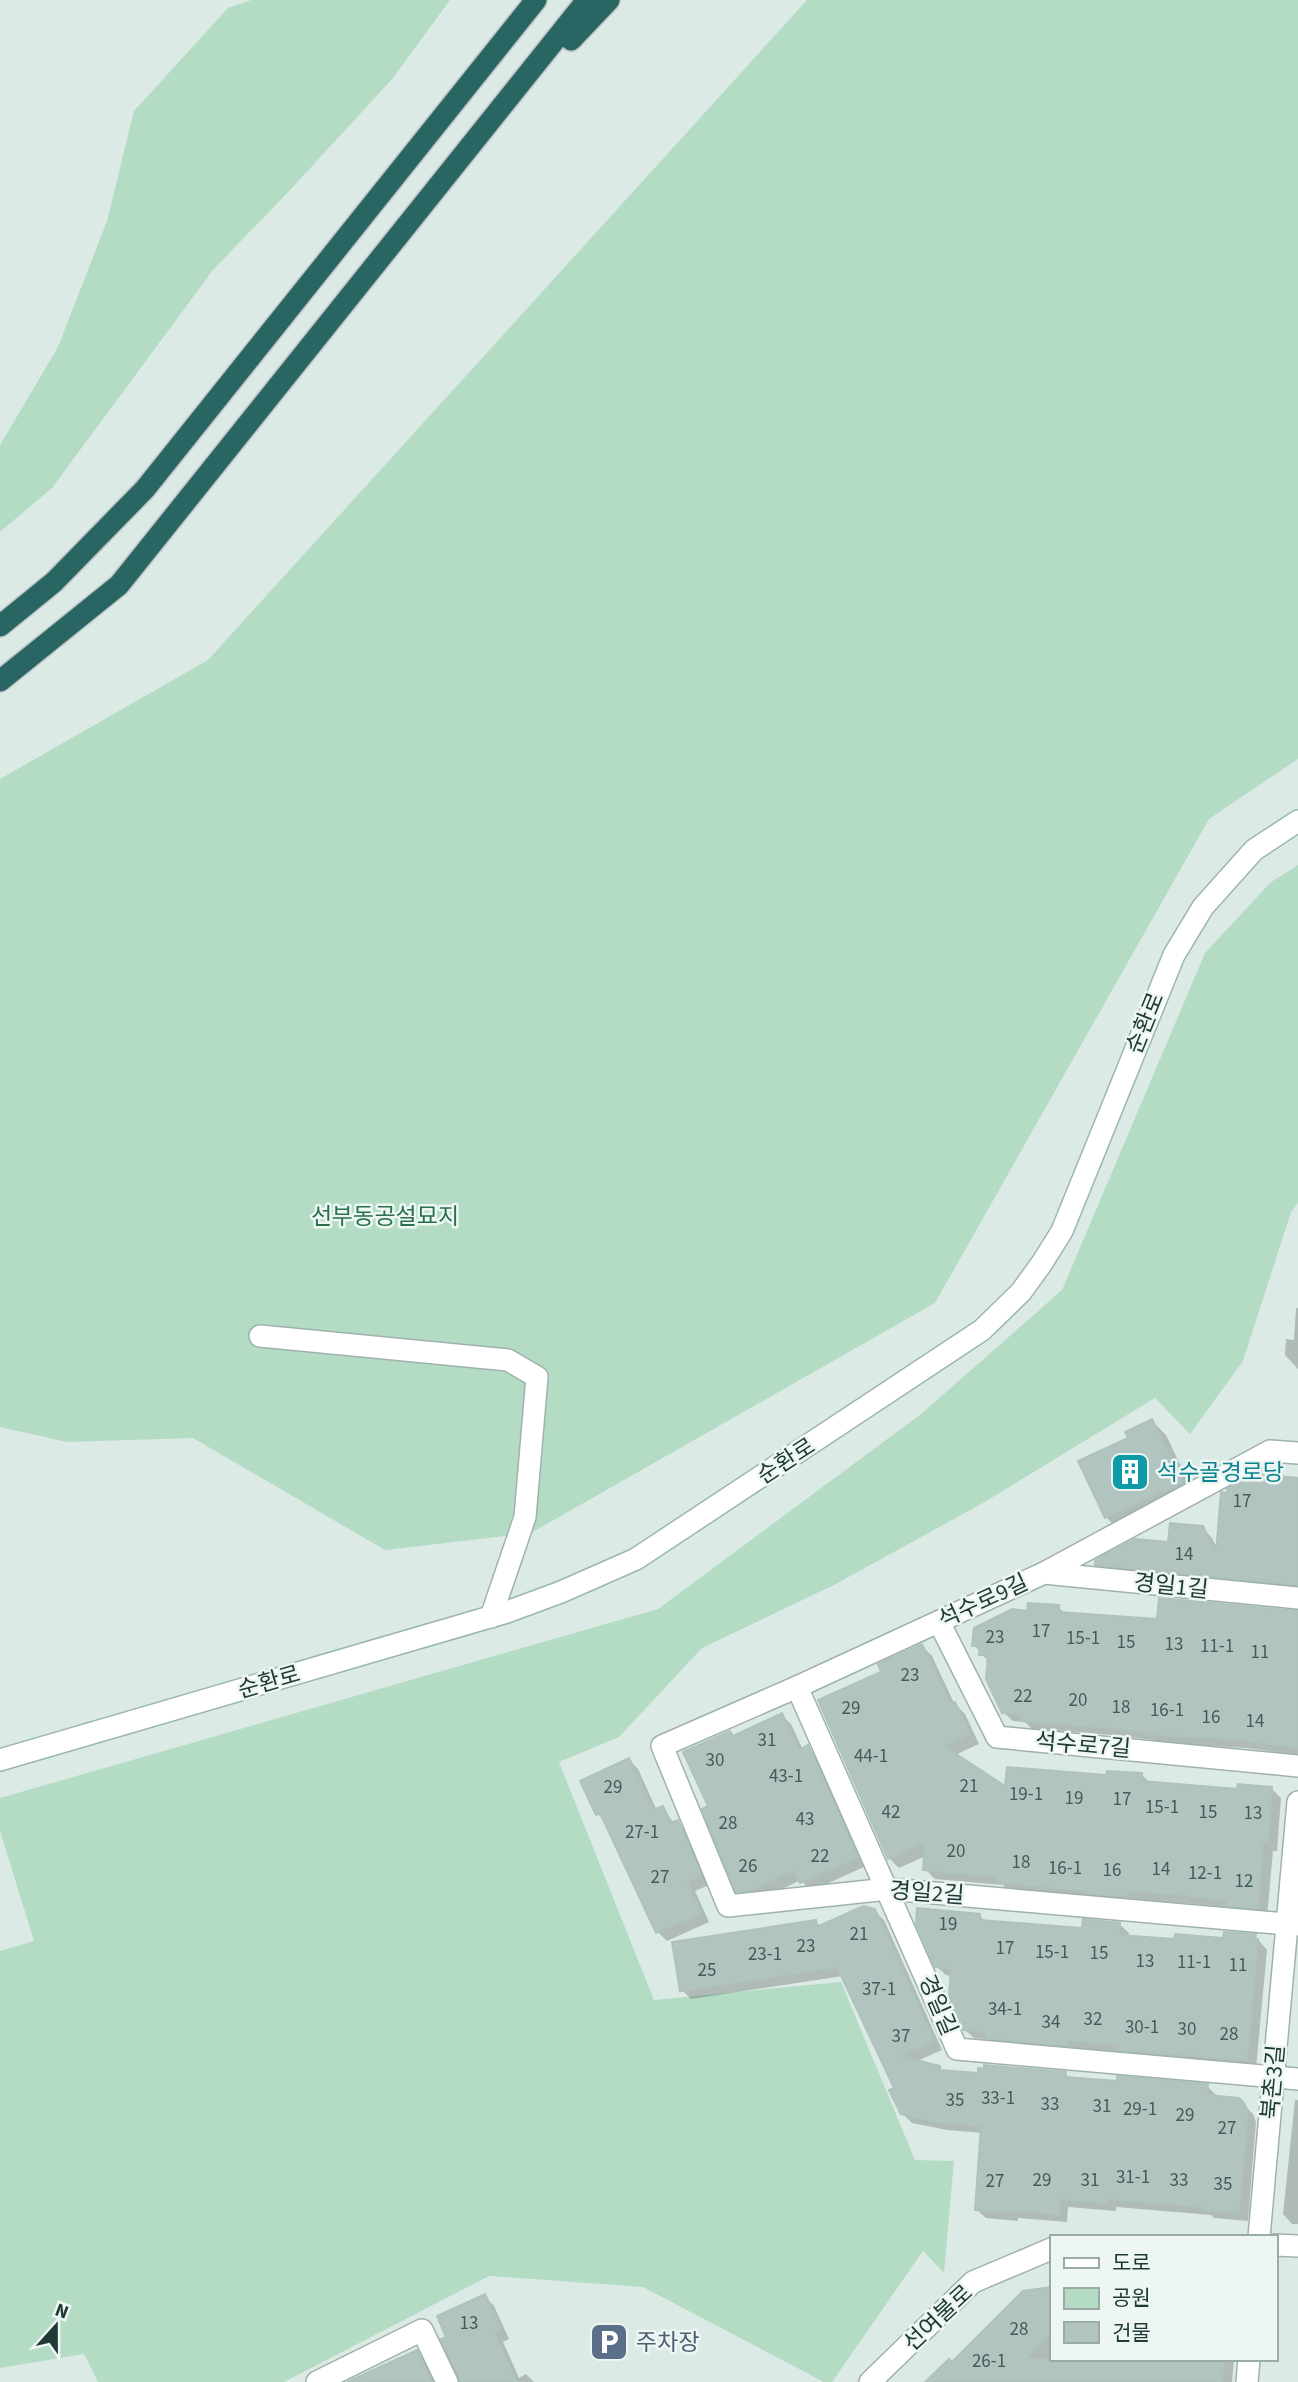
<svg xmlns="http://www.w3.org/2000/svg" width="1298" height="2382" font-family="'Source Sans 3','Noto Sans KR',sans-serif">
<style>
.green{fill:#b4dcc5}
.shadow{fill:#0003}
.building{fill:#b2c4bf;stroke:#afc3be;stroke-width:2}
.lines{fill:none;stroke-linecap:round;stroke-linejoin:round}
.street-casing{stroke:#9fb1ae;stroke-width:24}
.secondary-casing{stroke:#9bb6b0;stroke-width:24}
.highway-casing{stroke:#bcc4c3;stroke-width:24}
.street{stroke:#fff;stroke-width:21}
.secondary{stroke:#fff;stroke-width:21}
.highway{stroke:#296663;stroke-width:21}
.labels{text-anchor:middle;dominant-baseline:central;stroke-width:5;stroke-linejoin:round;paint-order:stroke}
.number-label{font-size:19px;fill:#435c58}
.street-label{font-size:23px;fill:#1e3936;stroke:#edf6f3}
.park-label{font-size:23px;fill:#27714f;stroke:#edf6f3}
.culture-label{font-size:23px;fill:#0d838f;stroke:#edf6f3;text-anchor:start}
.service-label{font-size:23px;fill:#4e5e75;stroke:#edf6f3;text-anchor:start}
</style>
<rect width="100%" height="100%" fill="#dceae6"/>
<g class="green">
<polygon points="251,0 450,0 393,78 292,188 213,270 52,488 0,532 0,445 58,347 107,221 134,111 228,8"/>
<polygon points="807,0 1298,0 1298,759 1209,819 935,1303 531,1533 385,1550 193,1438 67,1442 0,1427 0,779 208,660"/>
<polygon points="1298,865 1298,1203 1291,1212 1243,1361 1190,1434 1155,1398 983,1503 834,1585 702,1648 619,1737 559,1762 654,2000 841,1982 915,2160 954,2161 944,2273 923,2251 832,2382 824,2382 643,2287 489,2276 284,2382 98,2382 84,2354 0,2368 0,1951 34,1941 0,1831 0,1798 658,1609 921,1414 1062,1290 1205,953 1271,882"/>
</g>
<g class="shadow">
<polygon points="1296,1308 1298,1308 1298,1369 1285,1355 1286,1339 1294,1340"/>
<polygon points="1152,1421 1166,1435 1195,1496 1120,1531 1106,1517 1131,1439"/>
<polygon points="1265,1471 1271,1477 1298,1479 1298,1592 1106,1574 1097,1564 1170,1543 1203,1528 1212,1538 1218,1550 1229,1495"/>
<polygon points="1058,1607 1065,1614 1159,1621 1298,1612 1298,1755 1246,1748 1156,1743 1154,1740 1111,1735 1032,1729 1025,1722 1013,1721 1003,1712 989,1662 974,1645 1029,1613"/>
<polygon points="922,1646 932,1656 954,1703 965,1714 979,1744 955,1755 1007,1789 1108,1777 1142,1775 1150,1783 1239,1791 1271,1788 1281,1798 1277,1851 1273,1851 1267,1917 1238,1915 1232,1908 1195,1904 1138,1900 1137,1905 1009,1891 1003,1885 935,1879 925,1869 926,1856 899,1868 889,1858 884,1673"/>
<polygon points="781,1715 791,1724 803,1750 808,1748 817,1757 866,1866 811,1891 801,1880 760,1899 747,1900 738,1891 710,1807 730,1733 734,1737"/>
<polygon points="629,1760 638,1769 657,1811 662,1808 674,1823 678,1822 687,1831 709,1885 695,1891 709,1922 667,1941 658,1932 606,1823 598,1814"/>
<polygon points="874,1911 884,1920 942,2050 915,2062 939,2068 943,2072 980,2075 1065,2073 1070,2079 1207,2086 1216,2095 1216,2098 1243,2104 1253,2114 1256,2122 1248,2221 1214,2218 1211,2215 1116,2207 1116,2211 1068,2207 1067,2222 1018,2218 1018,2221 986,2218 976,2209 983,2133 947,2130 912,2123 902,2113 897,2089 843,1976 691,1999 682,1990 816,1922 821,1927"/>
<polygon points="980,1916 986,1922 1083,1930 1119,1924 1129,1933 1128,1937 1176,1941 1224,1940 1255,1936 1267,1950 1256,2068 1130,2059 1124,2053 1077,2048 1076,2054 997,2047 990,2040 974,2038 964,2029 952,1976 946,1975 936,1966"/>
<polygon points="1295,2100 1298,2100 1298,2224 1292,2224 1283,2214"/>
<polygon points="1051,2289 1051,2359 1234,2359 1232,2382 927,2382 952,2364 1024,2292"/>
<polygon points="484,2296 494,2306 509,2339 503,2342 519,2378 526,2374 534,2382 469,2382"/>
<polygon points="417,2352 426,2362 436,2382 365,2382"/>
</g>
<g class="building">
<polygon points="1152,1419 1182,1482 1105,1518 1078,1461 1128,1438 1125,1432"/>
<polygon points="1264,1469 1266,1469 1266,1475 1298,1478 1298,1585 1095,1565 1095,1560 1135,1539 1168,1542 1170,1523 1203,1526 1216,1553 1221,1492 1227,1493 1227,1489"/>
<polygon points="1159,1598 1298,1611 1298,1748 1235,1739 1145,1734 1145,1732 1101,1727 1021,1721 1021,1714 1002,1713 986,1679 988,1655 979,1655 980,1646 972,1646 974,1628 1012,1609 1027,1611 1028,1603 1059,1605 1059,1612 1157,1619"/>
<polygon points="922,1644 950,1704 955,1702 970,1734 944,1746 1005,1786 1007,1767 1106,1775 1107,1771 1142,1773 1142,1781 1237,1789 1238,1784 1272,1787 1268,1842 1263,1841 1258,1908 1226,1906 1227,1900 1184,1895 1128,1891 1128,1895 1122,1896 1085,1893 1085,1891 997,1882 998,1877 923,1870 925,1842 888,1859 818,1700 881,1672 878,1664"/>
<polygon points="782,1713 799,1750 808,1745 858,1857 800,1883 794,1870 750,1890 736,1892 702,1809 708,1806 683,1752 730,1731 733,1736"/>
<polygon points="629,1758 653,1810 663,1806 671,1823 678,1820 701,1875 687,1882 701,1913 656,1933 600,1813 596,1815 580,1781"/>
<polygon points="863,1906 875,1909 934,2041 900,2056 940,2066 940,2070 978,2073 978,2068 984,2069 984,2065 1066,2072 1065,2077 1117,2081 1117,2076 1208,2084 1207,2095 1239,2098 1244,2103 1248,2111 1239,2213 1203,2210 1204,2207 1107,2199 1107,2203 1060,2199 1059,2214 1010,2210 1010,2213 975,2210 981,2126 938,2122 901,2114 889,2090 894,2088 837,1967 680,1991 672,1942 816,1920 817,1927"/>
<polygon points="917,1908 980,1914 980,1920 1082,1928 1083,1919 1120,1923 1119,1935 1174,1939 1175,1934 1223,1938 1224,1932 1256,1934 1255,1939 1258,1939 1247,2060 1119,2050 1119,2045 1068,2040 1068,2046 986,2038 987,2032 963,2030 949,1997 951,1968 935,1967 916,1923"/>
<polygon points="1051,2287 1051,2334 1025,2359 1224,2359 1222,2382 925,2382 949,2359 952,2362 1023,2291"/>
<polygon points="485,2294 501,2330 494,2333 517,2382 460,2382 441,2339 446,2337 437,2316"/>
<polygon points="417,2350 432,2382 347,2382"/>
</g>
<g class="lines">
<defs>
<g id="street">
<polyline points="260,1336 508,1360 537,1377 525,1517 491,1617"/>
<polyline points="1298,1453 1270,1451 1044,1573 797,1687 662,1746 728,1906 888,1889 1298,1925"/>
<polyline points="1044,1573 1298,1598"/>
<polyline points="939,1622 997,1737 1298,1766"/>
<polyline points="797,1687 957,2049 1298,2079"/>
<polyline points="1259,2237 1298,1802"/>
<polyline points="1275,2245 1298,2246"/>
<polyline points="317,2382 422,2330 447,2382"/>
<polyline points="870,2382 973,2282 1051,2249"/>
<polyline points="1247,2382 1249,2359"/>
</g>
<polyline id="secondary" points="0,1760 507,1612 561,1592 636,1559 982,1330 1021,1292 1042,1263 1062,1231 1174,955 1203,907 1254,850 1298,821"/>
<g id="highway">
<polyline points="571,40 609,0"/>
<polyline points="0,626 54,582 145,489 536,0"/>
<polyline points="0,681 119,585 587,0"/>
</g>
</defs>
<use href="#street" class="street-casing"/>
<use href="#secondary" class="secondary-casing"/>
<use href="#highway" class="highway-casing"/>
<use href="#street" class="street"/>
<use href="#secondary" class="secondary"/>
<use href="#highway" class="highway"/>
</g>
<defs>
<symbol id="building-square" viewBox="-11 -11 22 22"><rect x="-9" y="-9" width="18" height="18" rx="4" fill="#0f9aa8" stroke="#edf6f3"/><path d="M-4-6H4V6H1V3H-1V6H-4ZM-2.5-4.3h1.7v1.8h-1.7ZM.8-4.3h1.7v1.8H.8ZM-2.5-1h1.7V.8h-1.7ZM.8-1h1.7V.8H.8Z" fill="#fff"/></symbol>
<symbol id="parking-square" viewBox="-11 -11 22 22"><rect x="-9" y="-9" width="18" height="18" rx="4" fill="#5c6f8a" stroke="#edf6f3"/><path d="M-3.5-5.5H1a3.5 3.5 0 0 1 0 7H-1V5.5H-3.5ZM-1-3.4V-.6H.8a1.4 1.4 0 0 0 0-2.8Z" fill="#fff"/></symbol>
</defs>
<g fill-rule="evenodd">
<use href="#building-square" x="1108" y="1450" width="44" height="44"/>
<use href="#parking-square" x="587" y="2320" width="44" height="44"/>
</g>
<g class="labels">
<g class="number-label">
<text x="1242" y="1501">17</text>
<text x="1184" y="1554">14</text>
<text x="1041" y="1631">17</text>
<text x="995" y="1637">23</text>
<text x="1083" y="1638">15-1</text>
<text x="1126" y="1642">15</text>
<text x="1174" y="1644">13</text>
<text x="1217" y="1646">11-1</text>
<text x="1260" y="1652">11</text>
<text x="910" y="1675">23</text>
<text x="1023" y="1696">22</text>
<text x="1078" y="1700">20</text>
<text x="1121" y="1707">18</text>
<text x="851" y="1708">29</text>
<text x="1167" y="1710">16-1</text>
<text x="1211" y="1717">16</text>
<text x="1255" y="1721">14</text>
<text x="767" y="1740">31</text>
<text x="871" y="1756">44-1</text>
<text x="715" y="1760">30</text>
<text x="786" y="1776">43-1</text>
<text x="969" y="1786">21</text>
<text x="613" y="1787">29</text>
<text x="1026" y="1794">19-1</text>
<text x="1074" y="1798">19</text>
<text x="1122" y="1799">17</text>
<text x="1162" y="1807">15-1</text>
<text x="891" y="1812">42</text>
<text x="1208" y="1812">15</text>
<text x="1253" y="1813">13</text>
<text x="805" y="1819">43</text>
<text x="728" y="1823">28</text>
<text x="642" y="1832">27-1</text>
<text x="956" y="1851">20</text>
<text x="820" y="1856">22</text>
<text x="1021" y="1862">18</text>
<text x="748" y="1866">26</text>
<text x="1065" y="1868">16-1</text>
<text x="1161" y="1869">14</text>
<text x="1112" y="1870">16</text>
<text x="1205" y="1873">12-1</text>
<text x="660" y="1877">27</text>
<text x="1244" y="1881">12</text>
<text x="948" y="1924">19</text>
<text x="859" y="1934">21</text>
<text x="806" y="1946">23</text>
<text x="1005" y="1948">17</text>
<text x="1052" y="1952">15-1</text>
<text x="1099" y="1953">15</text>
<text x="765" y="1954">23-1</text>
<text x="1145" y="1961">13</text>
<text x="1194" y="1962">11-1</text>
<text x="1238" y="1965">11</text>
<text x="707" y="1970">25</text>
<text x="879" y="1989">37-1</text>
<text x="1005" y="2009">34-1</text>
<text x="1093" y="2019">32</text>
<text x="1051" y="2022">34</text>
<text x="1142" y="2027">30-1</text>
<text x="1187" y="2029">30</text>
<text x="1229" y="2034">28</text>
<text x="901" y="2036">37</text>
<text x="998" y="2098">33-1</text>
<text x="955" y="2100">35</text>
<text x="1050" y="2104">33</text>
<text x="1102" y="2106">31</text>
<text x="1140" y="2109">29-1</text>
<text x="1185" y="2115">29</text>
<text x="1227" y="2128">27</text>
<text x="1133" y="2177">31-1</text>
<text x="1042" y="2180">29</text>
<text x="1090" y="2180">31</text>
<text x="1179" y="2180">33</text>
<text x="995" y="2181">27</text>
<text x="1223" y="2184">35</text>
<text x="469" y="2323">13</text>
<text x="1019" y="2329">28</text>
<text x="989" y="2361">26-1</text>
</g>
<g class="street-label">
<text transform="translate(1145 1023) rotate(-68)">순환로</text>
<text transform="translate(786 1461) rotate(-33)">순환로</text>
<text transform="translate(1171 1586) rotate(6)">경일1길</text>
<text transform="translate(983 1601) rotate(-25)">석수로9길</text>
<text transform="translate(269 1682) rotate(-16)">순환로</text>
<text transform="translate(1083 1745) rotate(5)">석수로7길</text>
<text transform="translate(927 1893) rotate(4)">경일2길</text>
<text transform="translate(938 2005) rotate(67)">경일길</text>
<text transform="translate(1273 2082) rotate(-85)">북촌3길</text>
<text transform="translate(938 2318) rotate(-43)">선여불로</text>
</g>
<g class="park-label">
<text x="385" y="1216">선부동공설묘지</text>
</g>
<g class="culture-label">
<text x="1157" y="1472">석수골경로당</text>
</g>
<g class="service-label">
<text x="636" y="2342">주차장</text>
</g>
</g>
<rect x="1050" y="2235" width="228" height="126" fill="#edf6f3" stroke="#9aaaa7" stroke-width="2"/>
<rect x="1064" y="2258" width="35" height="10" fill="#ffffff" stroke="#9aaaa7" stroke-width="2"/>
<text x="1112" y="2270" font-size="21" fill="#1e3936">도로</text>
<rect x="1064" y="2288" width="35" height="21" fill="#b4dcc5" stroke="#9aaaa7" stroke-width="2"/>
<text x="1112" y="2305" font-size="21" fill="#1e3936">공원</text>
<rect x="1064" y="2322" width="35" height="21" fill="#b2c4bf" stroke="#9aaaa7" stroke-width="2"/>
<text x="1112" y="2340" font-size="21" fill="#1e3936">건물</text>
<g transform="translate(56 2326) rotate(21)" stroke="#edf6f3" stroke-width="5" paint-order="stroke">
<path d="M0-5L12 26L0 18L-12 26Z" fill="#1e3936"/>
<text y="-10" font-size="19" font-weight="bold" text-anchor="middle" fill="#1e3936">N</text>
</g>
</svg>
